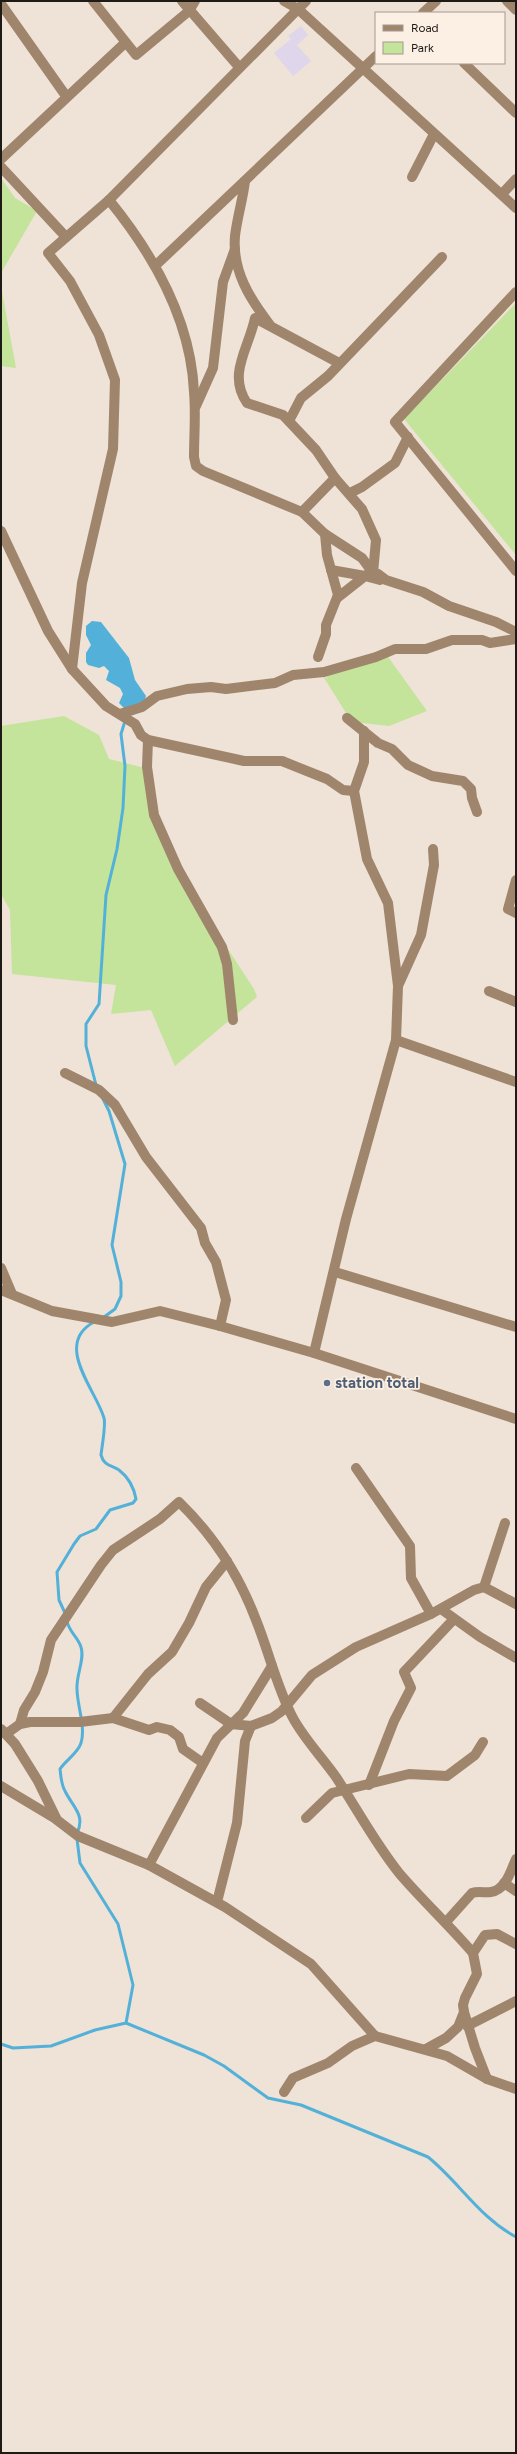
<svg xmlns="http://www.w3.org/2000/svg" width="517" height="2454" font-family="Figtree,sans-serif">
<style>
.industrial{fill:#e0d6eb}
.green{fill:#c3e49a}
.water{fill:#53b1d9}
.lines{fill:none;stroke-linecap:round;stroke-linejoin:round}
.stream{stroke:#53b1d9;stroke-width:3}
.street{stroke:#a0856d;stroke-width:10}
.service-dot{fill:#5c6f8a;stroke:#fcefe3;stroke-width:1.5}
.labels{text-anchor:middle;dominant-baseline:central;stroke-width:3.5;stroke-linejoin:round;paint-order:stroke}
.service-label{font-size:15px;font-weight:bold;fill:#4e5e75;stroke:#fcefe3;text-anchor:start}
</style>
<rect width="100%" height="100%" fill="#efe2d6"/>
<polygon class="industrial" points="301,26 308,35 297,45 311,61 293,76 274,53 291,39 288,36"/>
<g class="green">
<polygon points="1,178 15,198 37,211 1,273"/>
<polygon points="1,286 16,368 1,366"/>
<polygon points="516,303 516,555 404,419"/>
<polygon points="386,654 427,711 389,726 354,722 346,713 323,676 328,679 324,672"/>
<polygon points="64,716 99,735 109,759 145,768 147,795 177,871 254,989 257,997 175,1066 151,1010 111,1014 116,985 12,974 10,910 1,894 1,726"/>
</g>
<polygon class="water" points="92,621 101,622 129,658 135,680 146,696 144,702 125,709 119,703 123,694 120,688 106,680 109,671 104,666 99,668 88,665 86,662 86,653 91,645 86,635 86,626"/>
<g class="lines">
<g class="stream">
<polyline points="96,1085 86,1046 86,1024 99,1004 106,895 117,849 123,808 125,766 121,734 125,721"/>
<polyline points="103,1099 109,1111 125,1164 112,1245 121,1282 121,1296 115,1309 104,1317"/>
<path d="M65,1613L59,1600L57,1572L74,1544L80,1536L96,1529L110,1510L133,1503L136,1499C134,1488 128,1477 119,1470C111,1465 104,1466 101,1455C102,1446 106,1425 104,1418C96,1390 53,1344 94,1322"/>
<path d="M67,1621C69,1632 78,1637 81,1647C85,1659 76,1675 77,1689C77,1705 86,1727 81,1743C78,1753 66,1760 60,1769C61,1776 61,1784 65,1791C72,1806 86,1815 77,1833"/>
<polyline points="77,1839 80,1863 118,1924 133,1985 126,2023"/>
<path d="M1,2044L13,2048L51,2046L95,2030L126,2023L204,2055L224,2066L268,2098L301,2105L428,2157C459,2182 480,2218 516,2237"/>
</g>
<g class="street">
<polyline points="93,1 136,55 189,11 195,1"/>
<polyline points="182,1 239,67"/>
<polyline points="284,1 298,9 516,208"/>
<polyline points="507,1 516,10"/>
<polyline points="1,4 66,96"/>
<polyline points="423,13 436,1"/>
<polyline points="464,63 516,113"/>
<polyline points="1,159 125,43"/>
<polyline points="1,167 66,237"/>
<polyline points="412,177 434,134"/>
<path d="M245,181C243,199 237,218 235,236C232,271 250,299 270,325"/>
<polyline points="502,194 516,179"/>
<path d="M109,200C153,254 191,321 194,392C196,414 194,435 194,457L196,466L203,471L302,512L325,534L362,558L373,573L378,574L386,580L423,592L449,606L496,622L516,632"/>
<polyline points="155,266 376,56"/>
<polyline points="516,292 395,422 516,571"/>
<path d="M339,363L255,318C249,348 227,374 247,403L283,415L316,450L335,478L362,509L376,540L373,573"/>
<polyline points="196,406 213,368 223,282 235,249"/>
<polyline points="289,421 301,398 328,376 442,257"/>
<polyline points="350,493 362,487 395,463 408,437"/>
<polyline points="302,512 335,478"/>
<polyline points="1,531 48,631 72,669 106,706 135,724 141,735 148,740 244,761 282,761 327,779 343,790 354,791"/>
<polyline points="331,570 365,576 368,574"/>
<polyline points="337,598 365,576 380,580"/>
<polyline points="318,657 326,634 326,625 338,595 327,555 325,534"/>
<polyline points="72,669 82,583 113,449 115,380 99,335 70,281 48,253 109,200 306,1"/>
<polyline points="120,714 142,707 157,696 187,689 211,687 226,689 275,683 293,675 324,672 376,657 395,649 426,649 452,640 482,640 490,643 516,639"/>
<polyline points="347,718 378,743 392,749 408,765 432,776 463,781 471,789 472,798 477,812"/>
<polyline points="148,740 147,767 154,815 178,869 222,947 227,964 233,1020"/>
<polyline points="516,880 508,909 516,913"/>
<polyline points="398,986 421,935 434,865 433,849"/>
<polyline points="489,991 516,1002"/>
<polyline points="396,1040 516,1082"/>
<polyline points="65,1073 99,1090 115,1105 146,1157 201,1228 205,1243 216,1262 226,1300 220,1326"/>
<polyline points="1,1268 12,1294"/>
<polyline points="335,1272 516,1327"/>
<polyline points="1,1290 52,1311 112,1322 160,1311 220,1326 314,1353 516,1419"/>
<polyline points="314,1353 346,1219 396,1040 398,986 388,903 367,859 354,791 364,762 364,731"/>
<polyline points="356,1468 410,1546 411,1578 431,1614"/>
<polyline points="484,1587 516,1604"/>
<polyline points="441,1609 480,1637 516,1658"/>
<polyline points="272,1666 243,1713 217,1738 149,1865 225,1907 311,1964 375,2036"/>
<polyline points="200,1703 231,1724 251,1726 245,1741 237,1823 217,1902"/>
<polyline points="113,1718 148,1674 172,1652 189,1623 206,1587 227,1561"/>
<path d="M20,1724L24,1710L35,1692L43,1672L51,1640L101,1565L113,1550L160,1519L179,1502C213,1535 239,1575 256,1620C269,1652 277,1688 293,1718C305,1740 322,1757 336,1777C357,1809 375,1843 399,1873C422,1900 449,1925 473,1953"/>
<polyline points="251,1726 272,1718 282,1711 312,1675 356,1647 431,1614 474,1590 484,1587 505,1523"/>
<polyline points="1,1729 15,1744 38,1781 57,1820 78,1836 149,1865"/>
<polyline points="6,1734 20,1724 30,1722 80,1722 113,1718 149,1730 157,1727 170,1730 179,1737 183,1749 203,1763"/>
<polyline points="369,1785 394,1721 411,1688 404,1672 454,1619"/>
<polyline points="1,1786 56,1819"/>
<polyline points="306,1818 332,1793 409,1774 447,1776 475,1755 483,1742"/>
<polyline points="504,1883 516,1891"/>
<path d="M446,1922L472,1893C478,1891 485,1893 491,1892C506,1890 511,1870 516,1859"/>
<polyline points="464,2012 475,2048 487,2079"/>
<polyline points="467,2026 516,2001"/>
<polyline points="426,2049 446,2038 458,2027 464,2012 463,2005 465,1998 477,1974 473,1953 485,1935 497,1934 516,1944"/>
<polyline points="284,2092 293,2078 328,2063 352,2046 375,2036 447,2056 487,2079 516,2089"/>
</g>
</g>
<circle class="service-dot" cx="327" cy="1383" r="4"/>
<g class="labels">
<g class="service-label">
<text x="335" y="1383">station total</text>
</g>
</g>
<rect width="517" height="2454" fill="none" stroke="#1e1a15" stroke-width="4"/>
<rect x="375" y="12" width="130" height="52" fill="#fcefe3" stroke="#a39a91"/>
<rect x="383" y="25" width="20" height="6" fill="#a0856d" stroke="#a39a91"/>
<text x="411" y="32" font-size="12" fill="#1e1a15">Road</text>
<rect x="383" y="42" width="20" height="12" fill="#c3e49a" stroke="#a39a91"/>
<text x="411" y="52" font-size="12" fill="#1e1a15">Park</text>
</svg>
